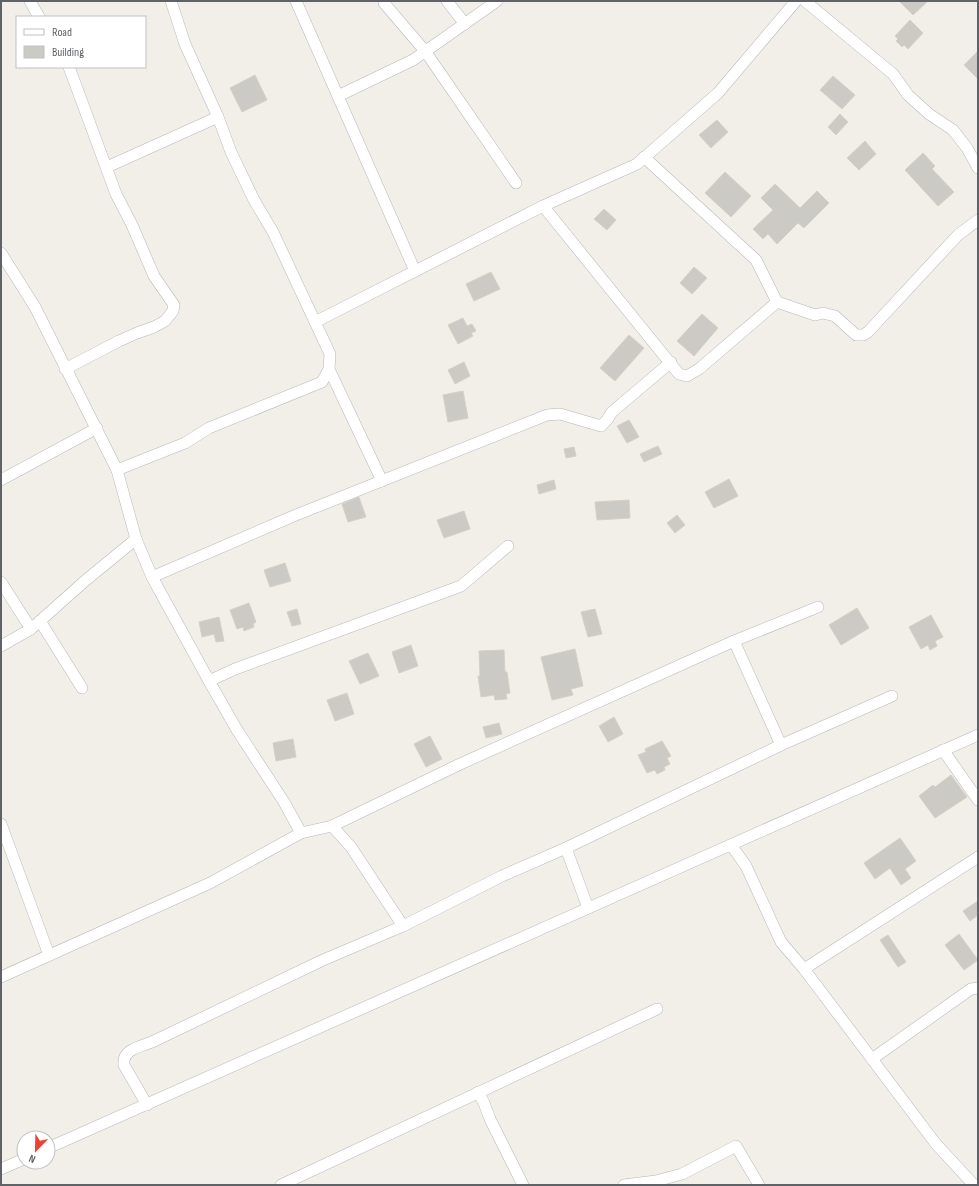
<svg xmlns="http://www.w3.org/2000/svg" width="979" height="1186" font-family="'Sofia Sans Condensed',sans-serif">
<style>
.building{fill:#cccac5;stroke:#d6d1c6}
.lines{fill:none;stroke-linecap:round;stroke-linejoin:round}
.minor-casing{stroke:#b5b8bc;stroke-width:12}
.minor{stroke:#fff;stroke-width:11}
</style>
<rect width="100%" height="100%" fill="#f1efe8"/>
<g class="building">
<polygon points="899,1 928,1 913,15"/>
<polygon points="910,20 923,33 908,49 904,45 902,47 896,41 898,39 895,36"/>
<polygon points="978,51 978,79 964,65"/>
<polygon points="255,75 267,100 242,112 230,88"/>
<polygon points="833,76 855,95 842,109 820,90"/>
<polygon points="840,114 848,122 836,135 828,127"/>
<polygon points="717,120 728,132 711,148 699,135"/>
<polygon points="865,141 876,154 859,170 847,158"/>
<polygon points="923,153 935,166 932,169 954,192 938,206 905,170"/>
<polygon points="725,172 751,196 731,217 705,193"/>
<polygon points="775,184 800,208 817,191 829,203 804,228 798,223 777,244 768,234 763,239 753,229 773,210 761,198"/>
<polygon points="604,209 616,220 607,230 594,219"/>
<polygon points="694,267 707,278 692,294 680,283"/>
<polygon points="491,272 500,289 474,301 466,284"/>
<polygon points="702,314 718,328 694,356 677,341"/>
<polygon points="463,318 467,326 472,324 476,331 471,333 473,336 458,344 448,325"/>
<polygon points="629,335 644,348 615,381 600,368"/>
<polygon points="464,362 470,376 455,384 448,370"/>
<polygon points="463,391 468,418 448,422 443,395"/>
<polygon points="629,420 639,437 627,443 617,426"/>
<polygon points="658,446 662,454 644,462 640,454"/>
<polygon points="574,447 576,456 566,458 564,449"/>
<polygon points="729,479 738,496 714,508 705,492"/>
<polygon points="554,480 556,489 539,494 537,485"/>
<polygon points="359,497 366,517 348,522 342,504"/>
<polygon points="629,500 630,518 597,520 595,502"/>
<polygon points="464,511 470,529 444,538 437,520"/>
<polygon points="677,515 685,525 675,533 667,523"/>
<polygon points="285,563 291,581 270,587 264,570"/>
<polygon points="249,603 256,622 253,624 254,627 244,631 243,627 237,629 230,610"/>
<polygon points="857,608 869,628 841,645 829,625"/>
<polygon points="297,609 301,624 292,626 287,612"/>
<polygon points="595,609 602,634 588,637 581,612"/>
<polygon points="931,615 943,637 935,641 937,646 930,650 928,645 921,649 909,627"/>
<polygon points="219,617 224,641 216,642 214,634 202,637 199,622"/>
<polygon points="411,645 418,666 399,673 392,652"/>
<polygon points="575,649 583,686 571,689 573,695 552,700 541,657"/>
<polygon points="504,650 505,672 507,672 510,693 506,694 507,699 495,700 494,695 481,697 478,676 480,676 479,651"/>
<polygon points="368,653 379,676 360,684 349,661"/>
<polygon points="347,693 354,714 335,721 327,700"/>
<polygon points="614,717 623,734 608,742 599,726"/>
<polygon points="499,723 502,734 486,738 483,727"/>
<polygon points="430,736 442,759 426,767 414,744"/>
<polygon points="293,739 296,757 276,761 273,743"/>
<polygon points="662,741 671,756 667,758 670,764 664,767 665,770 657,774 655,770 647,773 638,755 646,752 645,749"/>
<polygon points="951,775 967,797 935,818 919,796 933,785 935,787"/>
<polygon points="900,838 916,861 905,869 911,878 901,885 890,868 875,879 864,863"/>
<polygon points="978,901 978,915 970,921 963,911"/>
<polygon points="959,934 978,960 964,970 945,945"/>
<polygon points="888,935 906,962 898,967 880,940"/>
</g>
<g class="lines">
<defs>
<g id="minor">
<polyline points="30,1 39,17"/>
<polyline points="296,1 415,271"/>
<polyline points="447,1 465,24"/>
<polyline points="805,1 893,74 908,95 929,114 953,130 967,148 978,168"/>
<polyline points="384,3 425,51 516,183"/>
<polyline points="338,96 413,60 497,1"/>
<polyline points="644,157 756,260 777,302"/>
<polyline points="107,167 218,117"/>
<polyline points="543,206 679,374 687,376 699,369 777,302 815,315 823,313 835,316 856,335 863,335 868,332 958,235 978,220"/>
<polyline points="1,253 35,307 117,470 136,539 152,577 209,681 237,730 284,802 301,833"/>
<polyline points="315,322 543,206 637,164 718,93 796,1"/>
<polyline points="65,369 119,341 137,333 154,327 165,321 173,311 174,305 154,276 132,225 116,194 69,67"/>
<polyline points="329,369 382,481"/>
<polyline points="117,470 185,443 209,428 322,382 329,369 330,354 273,232 254,200 231,152 218,117 185,44 171,1"/>
<polyline points="1,480 97,428"/>
<polyline points="152,577 296,515 547,415 560,414 601,426 607,420 612,412 671,362"/>
<polyline points="1,582 31,629"/>
<polyline points="40,621 82,688"/>
<polyline points="734,641 781,745"/>
<polyline points="1,646 31,629 86,580 136,539"/>
<polyline points="209,681 235,669 461,586 508,546"/>
<polyline points="943,750 978,800"/>
<polyline points="1,824 49,955"/>
<polyline points="332,826 351,847 403,926"/>
<polyline points="731,845 746,866 781,942 804,969 936,1144 974,1185"/>
<polyline points="566,848 588,908"/>
<polyline points="804,969 978,857"/>
<polyline points="1,977 210,883 301,833 332,826 458,765 734,641 818,607"/>
<polyline points="872,1059 971,989 978,988"/>
<polyline points="478,1092 484,1103 490,1119 523,1185"/>
<path d="M147,1105L124,1065C122,1049 140,1047 152,1042L323,960L403,926L502,876L566,848L781,745L892,696"/>
<polyline points="48,1148 978,735"/>
<polyline points="1,1169 24,1159"/>
<polyline points="281,1185 657,1009"/>
<polyline points="624,1185 656,1181 682,1174 736,1146 759,1185"/>
</g>
</defs>
<use href="#minor" class="minor-casing"/>
<use href="#minor" class="minor"/>
</g>
<rect width="979" height="1186" fill="none" stroke="#5f6368" stroke-width="4"/>
<rect x="16" y="16" width="130" height="52" fill="#ffffff" stroke="#bfc1c3"/>
<rect x="24" y="29" width="20" height="6" fill="#ffffff" stroke="#bfc1c3"/>
<text x="52" y="36" font-size="12" fill="#5f6368">Road</text>
<rect x="24" y="46" width="20" height="12" fill="#cccac5" stroke="#bfc1c3"/>
<text x="52" y="56" font-size="12" fill="#5f6368">Building</text>
<g transform="translate(36 1150) rotate(203)"><circle r="19" fill="#ffffff" stroke="#bfc1c3"/>
<path d="M0-3L7 15L0 10L-7 15Z" fill="#ea4335"/>
<text y="-6" font-size="11" font-weight="bold" text-anchor="middle" fill="#5f6368">N</text>
</g>
</svg>
